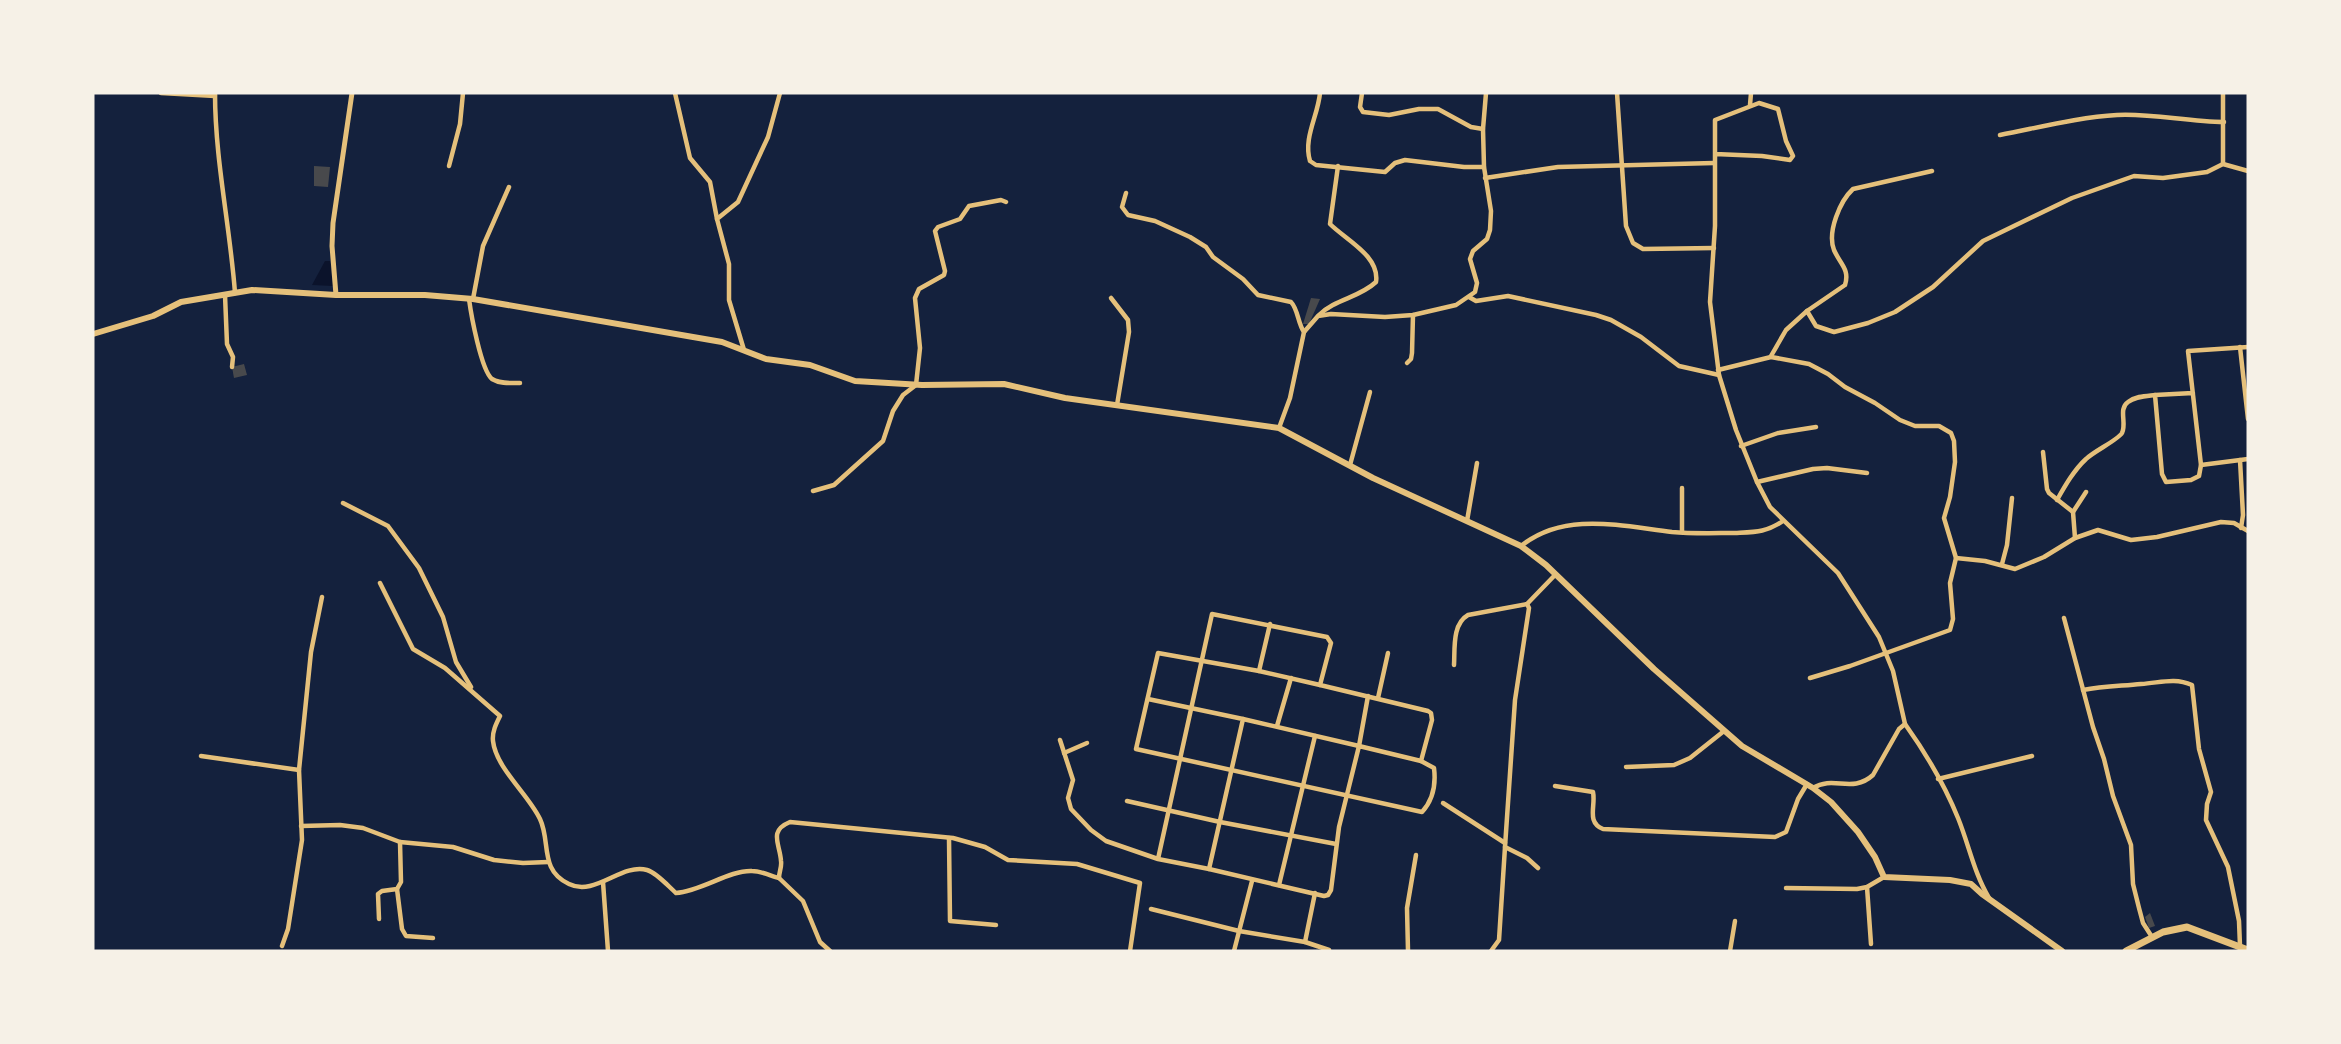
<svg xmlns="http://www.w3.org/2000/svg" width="2341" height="1044" font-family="'Exo 2',sans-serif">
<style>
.water{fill:#0b132b}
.building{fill:#48494c}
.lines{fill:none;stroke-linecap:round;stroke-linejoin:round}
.minor{stroke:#e5c07b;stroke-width:4.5}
.tertiary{stroke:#e5c07b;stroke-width:5}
.secondary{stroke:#e5c07b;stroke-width:6}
.primary{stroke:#e5c07b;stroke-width:7}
</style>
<rect width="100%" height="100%" fill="#14213d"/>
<polygon class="water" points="325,261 330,261 333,286 312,285"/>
<g class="building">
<polygon points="314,166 330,167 328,187 314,186"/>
<polygon points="1311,298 1320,299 1309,324 1303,324"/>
<polygon points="244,364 247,375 234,378 232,367"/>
<polygon points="2150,913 2155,926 2149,928 2145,917"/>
</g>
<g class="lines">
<g class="minor">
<polyline points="161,93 215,96"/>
<path d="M215,93C215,160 230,226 235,293"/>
<polyline points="675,93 690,158 710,182 717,219"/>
<path d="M1320,93C1318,116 1303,138 1310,161L1316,165L1385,172L1395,163L1405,160L1464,167H1484"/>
<polyline points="1362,93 1360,107 1363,112 1389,115 1419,109 1438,109 1471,127 1483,129"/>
<polyline points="1617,93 1626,226 1633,243 1643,249 1714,248"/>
<polyline points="2223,93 2223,164"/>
<polyline points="1750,105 1751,93"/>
<path d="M2000,135C2037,128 2079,117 2117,115C2152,113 2188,122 2224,122"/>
<path d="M1715,154L1762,156L1790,160L1793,156L1786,141L1778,109L1759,103L1715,120V226L1710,302L1719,375L1736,430L1757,482L1770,507L1838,573L1879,637L1893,671L1905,724L1899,729L1873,775C1852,794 1834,775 1813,788"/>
<polyline points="449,166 460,124 463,93"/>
<polyline points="1485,178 1558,167 1714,163"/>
<path d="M1126,193L1122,207L1128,215L1155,221L1190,237L1206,247L1213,257L1243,279L1258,295L1291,302C1298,309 1298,324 1304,332"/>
<polyline points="225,295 227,344 233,357 232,367"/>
<polyline points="1469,297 1476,301 1508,296 1596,315 1611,320 1641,337 1679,366 1719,375"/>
<polyline points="1111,298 1128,320 1129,332 1117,405"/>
<path d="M469,299C471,314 481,370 492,379C500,384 511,383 520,383"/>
<polyline points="473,299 483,246 509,187"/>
<path d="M1807,311L1845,285C1850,269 1840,264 1834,250C1827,232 1840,201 1853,189L1932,171"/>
<path d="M1319,315C1335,299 1359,298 1376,282C1380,256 1346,240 1330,224L1338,166"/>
<polyline points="2240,347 2248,419"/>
<polyline points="744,350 729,300 729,264 717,219 738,202 768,137 780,93"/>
<polyline points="1771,356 1786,330 1807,311 1816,326 1834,332 1868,323 1895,312 1933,287 1983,241 2072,198 2134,176 2163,178 2207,172 2223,164 2248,171"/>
<polyline points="1407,363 1411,359 1412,353 1413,315"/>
<polyline points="1718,370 1771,357 1809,364 1828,374 1845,387 1875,403 1900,420 1915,426 1939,426 1951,433 1954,441 1955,462 1950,497 1944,518 1956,558 1950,583 1953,619 1950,630 1850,666 1810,678"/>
<polyline points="2193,393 2155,395 2162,474 2166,482 2191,480 2199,476 2201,465 2188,351 2248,347"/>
<polyline points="1279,428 1290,398 1304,332 1318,316 1331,314 1385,317 1413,315 1456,305 1475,292 1477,283 1470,259 1473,251 1487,239 1490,230 1491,211 1484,167 1483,129 1486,93"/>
<polyline points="1741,446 1778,433 1816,427"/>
<polyline points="2043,452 2047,489 2049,493 2073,512 2075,538"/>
<polyline points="2240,460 2243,515 2241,528"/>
<polyline points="1350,465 1370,392"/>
<polyline points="2201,465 2248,459"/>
<polyline points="1757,482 1813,469 1827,468 1867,473"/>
<polyline points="1682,488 1682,532"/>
<polyline points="813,491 834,485 883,441 893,411 903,395 916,385 920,348 915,298 919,289 944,275 945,271 935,231 938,227 960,219 969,206 1001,200 1006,202"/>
<path d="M2057,500C2065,486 2074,470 2086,459C2094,451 2118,440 2122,433C2127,423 2118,409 2128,402C2136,396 2146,396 2155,395"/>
<polyline points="343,503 388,526 419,568 443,617 456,662 471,687"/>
<polyline points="2073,512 2086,492"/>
<polyline points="1467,521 1477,463"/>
<path d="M1521,546C1564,511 1621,526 1672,532C1693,534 1716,533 1737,533C1756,532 1767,532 1783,521"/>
<polyline points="1956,558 1985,561 2015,569 2044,557 2075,538 2098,530 2131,540 2157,537 2221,522 2234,523 2248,531"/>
<polyline points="2002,564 2007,545 2012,498"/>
<path d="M380,583L413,649L445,668L500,716C496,724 492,732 493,741C496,768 528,794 540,819C551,842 539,870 569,884C595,897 621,863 647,870C657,873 668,886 676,893C702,891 729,870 752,871C761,871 771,876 779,878"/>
<polyline points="1527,604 1529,608 1515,700 1505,847 1527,858 1538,868"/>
<polyline points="2064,618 2093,727 2104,759 2113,796 2131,845 2133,884 2139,908 2143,923 2152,937"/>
<path d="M1454,665C1455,649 1452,624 1468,615L1527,604L1555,575"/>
<polyline points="1259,671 1270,624"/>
<path d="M1320,685L1259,671L1158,653L1136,749L1422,812C1433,800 1436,784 1434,768L1421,761"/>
<path d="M2083,690C2103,686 2122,686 2141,684C2160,683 2174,677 2192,685L2199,749L2211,792L2207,804L2206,820L2228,867L2239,921L2240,946"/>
<polyline points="1378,698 1388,653"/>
<polyline points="1148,699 1243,719 1209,869"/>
<polyline points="1243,719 1359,746 1368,696"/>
<path d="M1905,724C1925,752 1945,786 1958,818C1969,845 1974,873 1989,898"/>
<polyline points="1277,726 1291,678"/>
<polyline points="1060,740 1073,780 1068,798 1071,809 1091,830 1106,841 1158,859 1209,869 1324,896 1328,895 1331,890 1339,827 1359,746 1421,761 1432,720 1431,713 1428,711 1320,685 1331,643 1327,637 1212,614 1158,859"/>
<polyline points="1064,753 1087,743"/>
<polyline points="201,756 299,770"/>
<polyline points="1626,767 1674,765 1690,758 1724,731"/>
<polyline points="1938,779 2032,756"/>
<path d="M1555,786L1593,792C1596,806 1586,822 1603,829L1775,837L1786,832L1798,799L1807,784"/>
<polyline points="1127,801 1220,822 1336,844"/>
<polyline points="1443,803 1505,843"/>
<polyline points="301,826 340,825 363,828 400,842 453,847 494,860 523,863 548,862"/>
<polyline points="949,838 950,921 996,925"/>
<polyline points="603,882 608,951"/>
<polyline points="1279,885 1315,736"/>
<polyline points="1867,887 1871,944"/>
<polyline points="1786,888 1857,889 1867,887 1884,877"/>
<polyline points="397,889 402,929 406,936 433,938"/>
<polyline points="1151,909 1239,931 1305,942 1329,950"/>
<polyline points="379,919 378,894 382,891 397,889 401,882 400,842"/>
<polyline points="1305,942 1315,893"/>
<polyline points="282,946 288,929 302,840 299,770 311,652 322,597"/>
<path d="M830,951L820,942L803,901L779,878C779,872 782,867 781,861C780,844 768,831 790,822L953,838L985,847L1008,860L1077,864L1140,883L1130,951"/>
<polyline points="1234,951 1252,881"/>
<polyline points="1408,951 1407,908 1416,855"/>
<polyline points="1491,951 1499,940 1505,847"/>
<polyline points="1730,951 1735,921"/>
</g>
<polyline class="tertiary" points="336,295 332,246 333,223 352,93"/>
<polyline class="secondary" points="93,334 153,316 181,302 252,290 336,295 425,295 473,299 722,342 766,359 810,365 855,381 922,385 1004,384 1065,398 1279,428 1373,478 1521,546 1546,565 1654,669 1742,746 1813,788 1831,802 1858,832 1875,857 1884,877 1950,880 1971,884 1982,894 2062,951"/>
<polyline class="primary" points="2126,951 2163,932 2187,927 2248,950"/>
</g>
<rect width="2341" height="1044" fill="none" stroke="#f6f1e7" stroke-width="189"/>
</svg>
